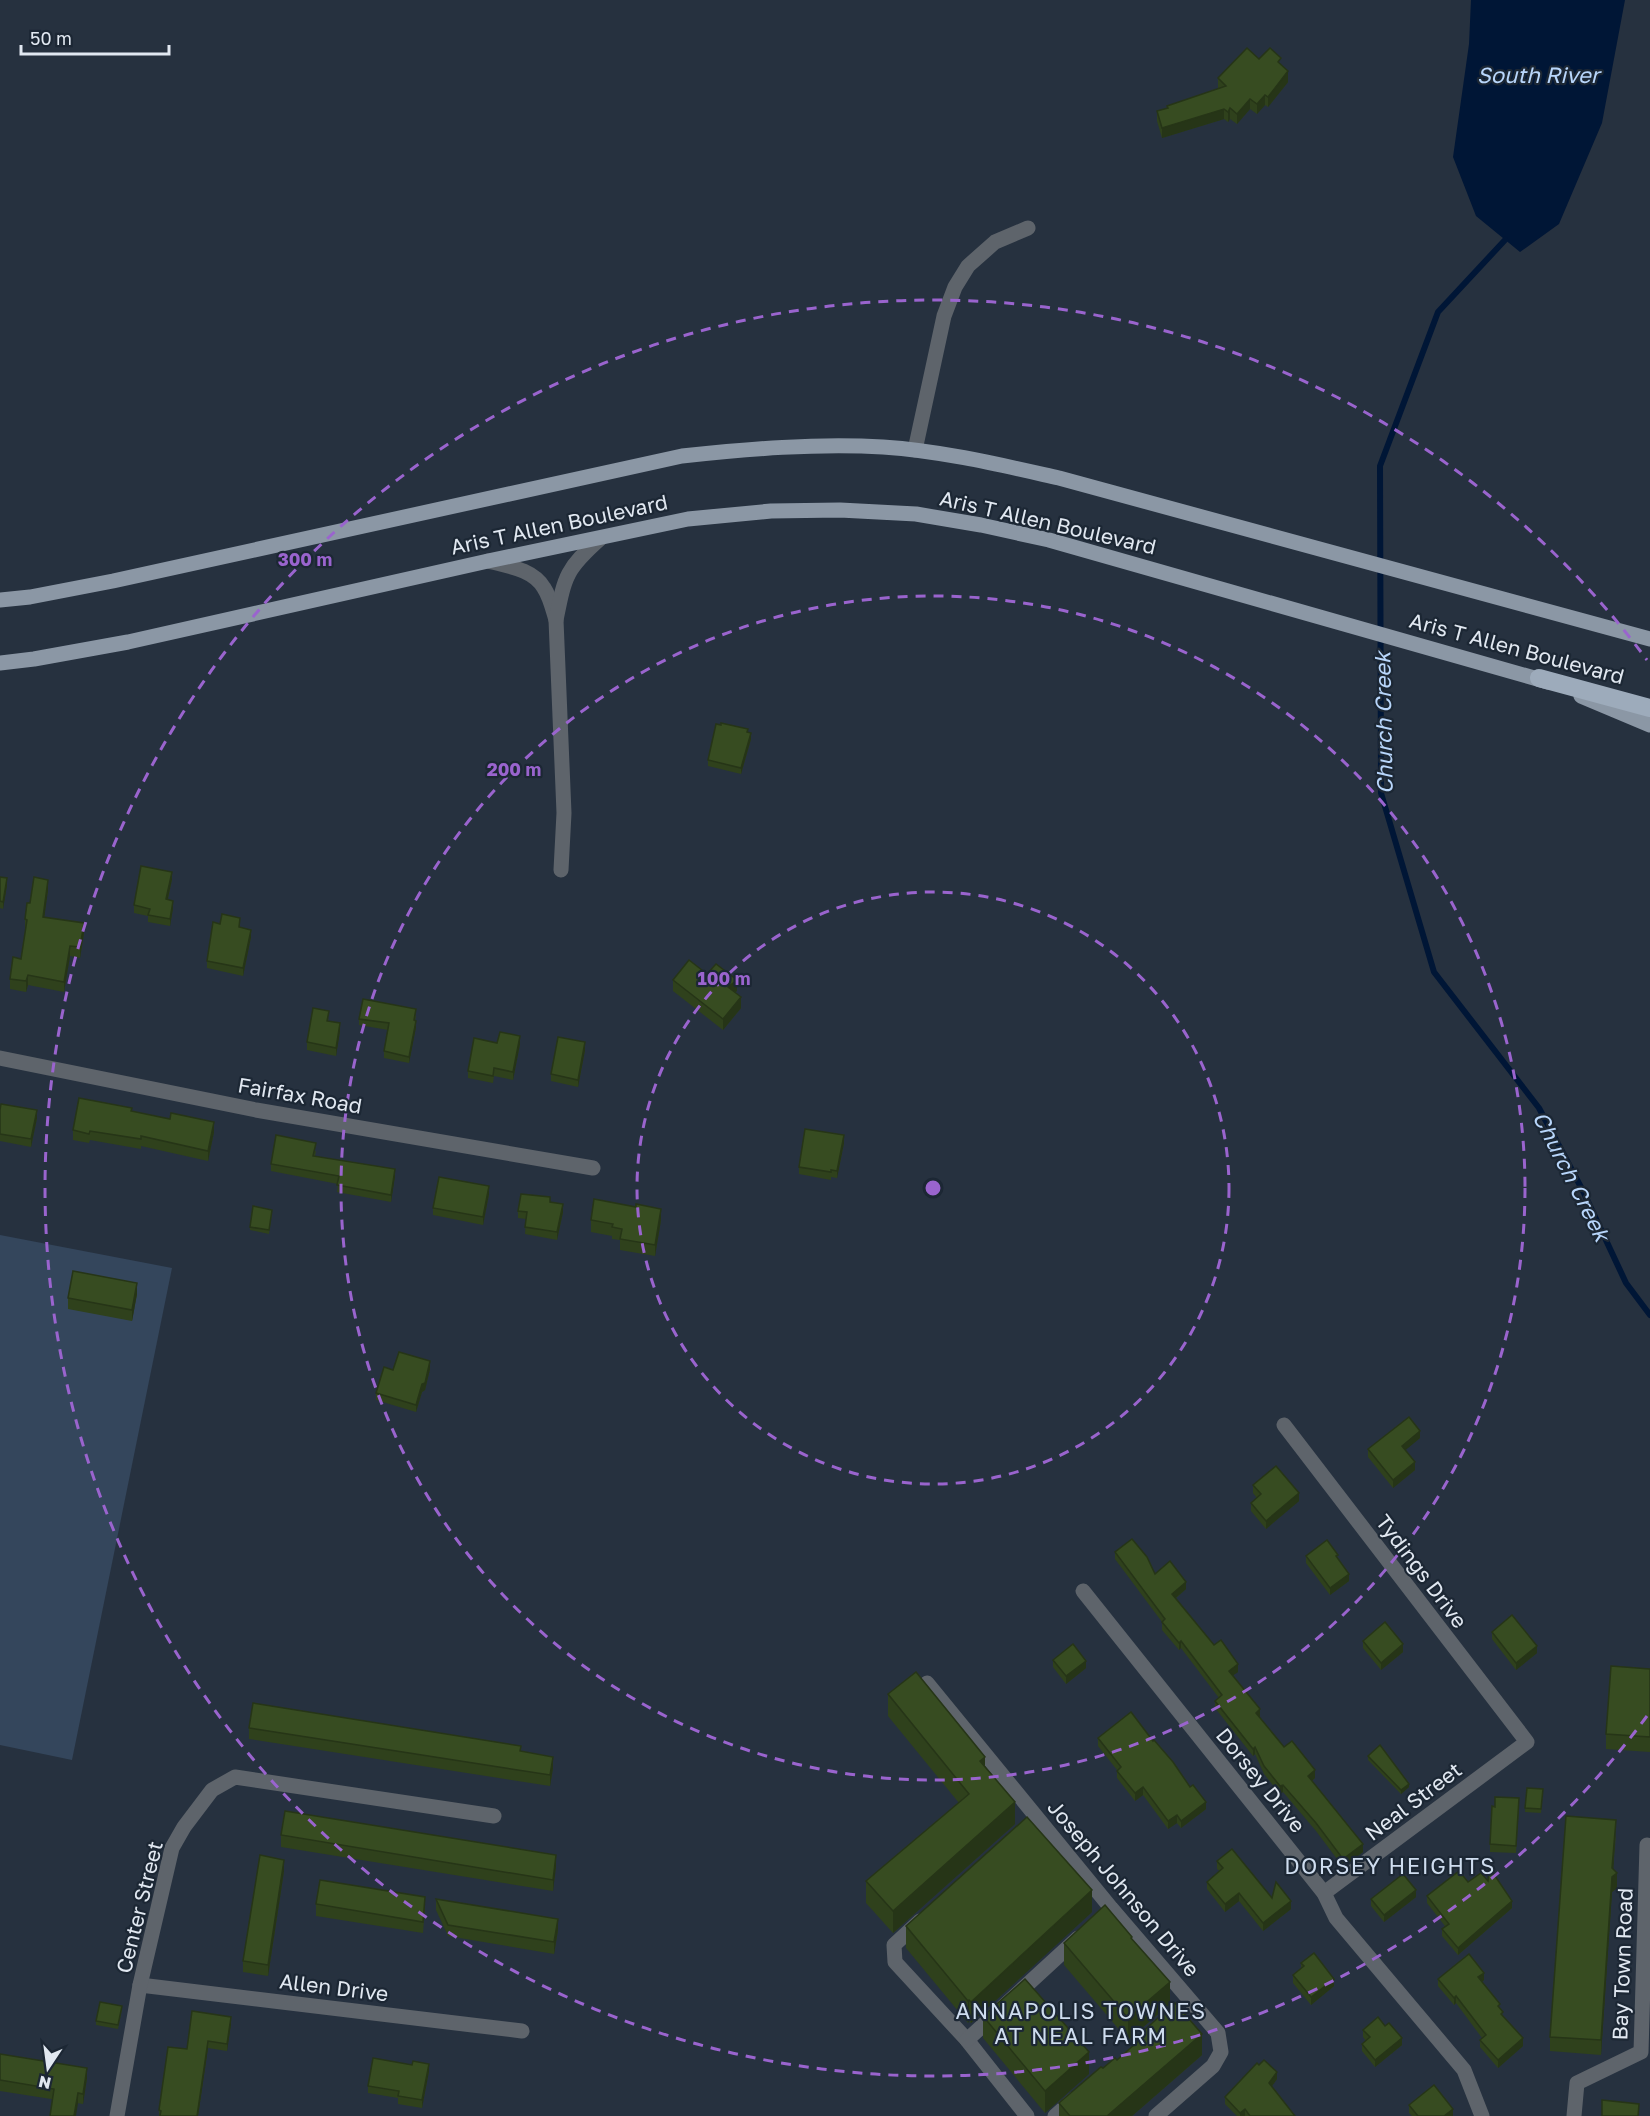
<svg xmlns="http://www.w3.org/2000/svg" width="1650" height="2116" font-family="'Golos Text',sans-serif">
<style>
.green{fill:#34465c}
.water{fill:#001636}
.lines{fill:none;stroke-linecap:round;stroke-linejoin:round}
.stream{stroke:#001636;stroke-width:6}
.street{stroke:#5e646b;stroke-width:15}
.primary{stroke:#8b97a5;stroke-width:15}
.highway{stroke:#9dabbb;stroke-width:18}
.wall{fill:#2f411c}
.shaded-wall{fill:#263517}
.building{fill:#374c21;stroke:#263517;stroke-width:1.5}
.ring{fill:none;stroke:#9a64ce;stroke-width:3;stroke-dasharray:10 8}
.labels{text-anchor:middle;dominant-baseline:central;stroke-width:4.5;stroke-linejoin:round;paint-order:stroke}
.street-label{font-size:21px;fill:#e1e8f1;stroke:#1c2734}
.water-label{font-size:22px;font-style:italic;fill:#b8d6fb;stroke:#1c2734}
.neighbourhood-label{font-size:22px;letter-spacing:1.5px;fill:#cfddef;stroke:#1c2734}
.centre{fill:#9a64ce;stroke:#1c2734;stroke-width:3}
.ring-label{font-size:18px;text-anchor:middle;font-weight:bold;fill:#9a64ce;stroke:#1c2734;stroke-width:4.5;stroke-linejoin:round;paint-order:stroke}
</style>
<rect width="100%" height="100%" fill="#26313f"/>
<polygon class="green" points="0,1235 172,1268 72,1760 0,1745"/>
<polygon class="water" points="1471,0 1625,0 1602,123 1559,224 1520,252 1476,216 1453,157 1469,44"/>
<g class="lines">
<polyline class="stream" points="1505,240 1438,312 1380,466 1381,793 1434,972 1539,1108 1583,1191 1626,1283 1650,1315"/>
<g class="street">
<polyline points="915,450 944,316 955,287 968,266 995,242 1028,228"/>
<path d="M488,561C507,566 533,569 544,588C550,597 553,610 556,620"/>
<path d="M561,870L564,813L556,620C565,575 566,569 601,538"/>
<polyline points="0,1058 256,1110 593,1168"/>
<polyline points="1284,1425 1527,1742 1324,1893"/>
<polyline points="1083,1591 1324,1893 1336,1918 1464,2070 1482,2116"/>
<polyline points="927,1683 1111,1908 1218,2033 1221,2052 1213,2066 1156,2116"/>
<polyline points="920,1921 894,1945 895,1962 967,2040 1027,2116"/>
<polyline points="140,1985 522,2031"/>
<polyline points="967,2040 1078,1938"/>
<polyline points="117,2116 140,1985 172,1848 184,1827 212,1790 235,1777 494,1816"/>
<polyline points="1055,2116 1074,2099"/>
<polyline points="1574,2116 1577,2083 1641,2052 1647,1845"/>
</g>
<g class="primary">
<path d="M0,600L30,597L113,581L682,456C749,449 816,443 883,447C943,451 1001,465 1059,478L1650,639"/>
<polyline points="0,663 34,659 128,642 488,561 688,519 771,511 840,510 916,514 981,525 1049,540 1548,682"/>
<polyline points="1581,696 1650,725"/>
</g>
<polyline class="highway" points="1539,678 1650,708"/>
</g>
<g class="wall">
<polygon points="1259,59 1281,65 1288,82 1268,107 1265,105 1257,114 1250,109 1237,124 1230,119 1228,122 1224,119 1162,138 1157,121 1157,111 1167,108 1167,106 1218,89 1218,78"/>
<polygon points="748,732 751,739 741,774 708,766 708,760"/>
<polygon points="0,877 7,885 3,909 0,908"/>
<polygon points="172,879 168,899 173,908 170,926 148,922 148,916 134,913 134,905"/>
<polygon points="48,890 44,917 84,933 80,958 70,956 64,992 28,985 26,992 10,989 10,979 21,959 26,930 25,930 25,919 30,903"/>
<polygon points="220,924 240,925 240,927 251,937 243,976 207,968 207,961"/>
<polygon points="707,974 737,991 735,992 741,1008 723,1030 673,991 673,980"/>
<polygon points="416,1016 415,1021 416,1027 409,1063 384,1058 384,1051 388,1030 359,1025 359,1019"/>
<polygon points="329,1018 328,1021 340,1031 336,1056 307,1050 307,1042"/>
<polygon points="497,1043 520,1044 513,1080 494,1076 493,1083 468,1078 468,1071"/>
<polygon points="585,1050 578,1087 551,1081 551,1074"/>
<polygon points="0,1110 37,1118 31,1147 0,1141"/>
<polygon points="132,1112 214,1132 208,1161 141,1146 141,1149 90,1140 89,1143 73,1140 73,1130"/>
<polygon points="844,1143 837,1178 831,1177 831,1180 799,1174 799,1167"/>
<polygon points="316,1151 315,1156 395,1176 391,1202 337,1192 338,1184 271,1171 271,1164"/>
<polygon points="489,1194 483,1225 433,1215 433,1208"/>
<polygon points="518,1211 563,1212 557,1240 525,1234 526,1219 518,1218"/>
<polygon points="272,1213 269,1234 250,1230 250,1227"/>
<polygon points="591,1220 661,1220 655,1256 620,1250 620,1240 612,1239 612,1236 591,1232"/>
<polygon points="137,1294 132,1321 68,1309 68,1298"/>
<polygon points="430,1369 425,1390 422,1392 416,1412 376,1400 376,1393 393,1370"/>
<polygon points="1420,1438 1405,1450 1415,1470 1393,1488 1368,1457 1368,1449"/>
<polygon points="1253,1485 1299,1501 1266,1529 1251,1511 1251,1503 1257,1498 1253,1493"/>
<polygon points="1115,1552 1155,1574 1186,1589 1176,1598 1214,1645 1238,1672 1233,1675 1259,1717 1284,1747 1315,1778 1312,1781 1363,1852 1343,1867 1316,1831 1283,1792 1280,1794 1264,1774 1255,1754 1253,1756 1215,1708 1215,1701 1219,1698 1181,1648 1179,1650 1162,1630 1162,1622 1115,1559"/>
<polygon points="1306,1556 1338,1559 1349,1581 1330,1595 1306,1563"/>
<polygon points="1492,1632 1537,1653 1516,1670 1492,1639"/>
<polygon points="1363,1641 1403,1652 1381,1670 1363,1648"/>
<polygon points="1053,1660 1086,1668 1066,1684 1053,1667"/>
<polygon points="1650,1669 1650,1752 1606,1749 1606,1734"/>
<polygon points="888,1694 985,1766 1015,1824 893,1933 866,1903 866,1881 959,1803 888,1716"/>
<polygon points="249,1728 521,1751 553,1768 550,1786 249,1739"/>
<polygon points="1098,1738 1153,1741 1190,1787 1206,1809 1181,1828 1177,1823 1168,1829 1143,1795 1135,1801 1117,1778 1117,1770 1098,1746"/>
<polygon points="1368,1756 1409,1787 1401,1794 1368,1760"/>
<polygon points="1527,1788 1543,1789 1541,1813 1525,1812"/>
<polygon points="1519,1806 1516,1853 1490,1852 1490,1844"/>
<polygon points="281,1835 556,1866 553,1891 281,1847"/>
<polygon points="1616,1835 1613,1869 1617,1888 1612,1892 1601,2055 1550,2051 1550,2037"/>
<polygon points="1217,1861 1272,1898 1291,1909 1263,1931 1239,1901 1225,1912 1207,1889 1207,1882 1220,1871 1217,1869"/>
<polygon points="284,1871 268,1976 243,1972 243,1961"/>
<polygon points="1488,1881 1512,1908 1458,1955 1442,1936 1442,1929 1445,1926 1427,1903 1427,1896 1468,1882"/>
<polygon points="1416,1897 1384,1922 1371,1906 1371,1899"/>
<polygon points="436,1899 558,1930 554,1954 448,1936 436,1910"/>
<polygon points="316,1904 425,1908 423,1933 316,1916"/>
<polygon points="1092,1912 971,2023 969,2021 968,2023 906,1948 906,1926"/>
<polygon points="1132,1939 1170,2004 1128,2040 1064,1965 1064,1943"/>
<polygon points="1301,1963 1334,1986 1311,2005 1293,1983 1293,1975 1301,1968"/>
<polygon points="1438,1979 1484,1980 1482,1982 1500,2008 1503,2016 1523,2046 1498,2068 1480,2047 1480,2040 1482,2038 1456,2003 1454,2005 1438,1986"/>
<polygon points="122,2009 118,2029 96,2025 96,2021"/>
<polygon points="983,2016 1089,2074 1045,2113 983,2038"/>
<polygon points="231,2024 227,2051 208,2048 198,2116 159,2116 159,2110 187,2049"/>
<polygon points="1363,2030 1402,2045 1375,2067 1362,2051 1362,2044 1366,2041 1363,2037"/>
<polygon points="1141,2033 1202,2055 1132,2116 1059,2116 1059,2103 1103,2068 1117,2060 1141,2039"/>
<polygon points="0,2054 87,2078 83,2104 0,2091"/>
<polygon points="429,2071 422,2108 398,2104 398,2098 368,2093 368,2086"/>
<polygon points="1277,2079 1272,2086 1295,2116 1237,2116 1225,2104 1225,2097"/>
<polygon points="1409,2105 1453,2116 1412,2116 1409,2113"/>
</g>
<g class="shaded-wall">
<polygon points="1288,71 1288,82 1268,107 1268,97"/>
<polygon points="1265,95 1265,105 1257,114 1257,104"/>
<polygon points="1250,99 1250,109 1237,124 1237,114"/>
<polygon points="1230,108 1230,119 1228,122 1228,112"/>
<polygon points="1224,109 1224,119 1162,138 1162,128"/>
<polygon points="751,733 751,739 741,774 741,768"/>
<polygon points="172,872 172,879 166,907 166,899"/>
<polygon points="7,878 7,885 3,909 3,902"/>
<polygon points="48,880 48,890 43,927 43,917"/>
<polygon points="173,901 173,908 170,926 170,919"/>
<polygon points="84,923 84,933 80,958 80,947"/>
<polygon points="251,930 251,937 243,976 243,968"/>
<polygon points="70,946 70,956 64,992 64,982"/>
<polygon points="28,975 28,985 26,992 26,981"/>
<polygon points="737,980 737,991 728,998 728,987"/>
<polygon points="741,997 741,1008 723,1030 723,1019"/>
<polygon points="416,1021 416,1027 409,1063 409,1057"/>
<polygon points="340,1023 340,1031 336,1056 336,1048"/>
<polygon points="520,1036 520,1044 513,1080 513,1072"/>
<polygon points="585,1042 585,1050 578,1087 578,1080"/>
<polygon points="37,1110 37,1118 31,1147 31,1139"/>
<polygon points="214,1122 214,1132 208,1161 208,1151"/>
<polygon points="844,1135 844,1143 837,1178 837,1171"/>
<polygon points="395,1169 395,1176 391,1202 391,1195"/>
<polygon points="489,1186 489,1194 483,1225 483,1217"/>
<polygon points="563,1204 563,1212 557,1240 557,1232"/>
<polygon points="661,1209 661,1220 655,1256 655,1245"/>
<polygon points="137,1283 137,1294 132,1321 132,1310"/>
<polygon points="430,1361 430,1369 425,1390 422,1392 416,1412 416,1405"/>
<polygon points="1420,1431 1420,1438 1402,1453 1402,1446"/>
<polygon points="1415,1462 1415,1470 1393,1488 1393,1480"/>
<polygon points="1299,1493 1299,1501 1266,1529 1266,1521"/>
<polygon points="1349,1574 1349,1581 1330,1595 1330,1588"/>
<polygon points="1186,1582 1186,1589 1172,1601 1172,1594"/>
<polygon points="1181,1641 1181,1648 1179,1650 1179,1643"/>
<polygon points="1403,1644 1403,1652 1381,1670 1381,1663"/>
<polygon points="1537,1646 1537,1653 1516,1670 1516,1663"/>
<polygon points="1086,1661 1086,1668 1066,1684 1066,1676"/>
<polygon points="1238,1664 1238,1672 1229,1678 1229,1671"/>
<polygon points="1260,1709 1260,1717 1256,1720 1256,1713"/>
<polygon points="1255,1747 1255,1754 1253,1756 1253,1749"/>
<polygon points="553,1757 553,1768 550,1786 550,1775"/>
<polygon points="985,1757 985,1779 980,1761"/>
<polygon points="1315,1770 1315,1778 1308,1784 1308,1776"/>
<polygon points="1409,1784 1409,1787 1401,1794 1401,1790"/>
<polygon points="1283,1785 1283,1792 1280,1794 1280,1786"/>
<polygon points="1143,1787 1143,1795 1135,1801 1135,1793"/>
<polygon points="1015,1802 1015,1824 893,1933 893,1911"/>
<polygon points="1206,1802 1206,1809 1181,1828 1181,1821"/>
<polygon points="1177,1815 1177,1823 1168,1829 1168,1821"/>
<polygon points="1616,1820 1613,1876 1617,1873 1617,1888 1612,1892 1601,2055 1601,2040"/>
<polygon points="1363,1844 1363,1852 1343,1867 1343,1859"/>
<polygon points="556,1855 556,1866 553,1891 553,1880"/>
<polygon points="284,1860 284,1871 268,1976 268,1965"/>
<polygon points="1092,1890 1092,1912 971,2023 971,2002"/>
<polygon points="1416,1890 1416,1897 1384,1922 1384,1915"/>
<polygon points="1239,1893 1239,1901 1225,1912 1225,1904"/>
<polygon points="1291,1901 1291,1909 1263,1931 1263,1923"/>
<polygon points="1512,1901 1512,1908 1458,1955 1458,1948"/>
<polygon points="558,1919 558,1930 554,1954 554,1942"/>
<polygon points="1484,1973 1484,1980 1478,1985 1478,1977"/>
<polygon points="1334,1979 1334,1986 1311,2005 1311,1997"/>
<polygon points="1170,1982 1170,2004 1128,2040 1128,2018"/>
<polygon points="1456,1996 1456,2003 1454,2005 1454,1998"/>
<polygon points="969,2000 969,2021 968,2023 968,2001"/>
<polygon points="231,2017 231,2024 227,2051 227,2044"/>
<polygon points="1202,2034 1202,2055 1132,2116 1107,2116"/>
<polygon points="1402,2038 1402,2045 1375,2067 1375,2060"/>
<polygon points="1523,2038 1523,2046 1498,2068 1498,2060"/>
<polygon points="208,2041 208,2048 198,2116 197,2116"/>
<polygon points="1089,2052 1089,2074 1045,2113 1045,2091"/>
<polygon points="429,2064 429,2071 422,2108 422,2100"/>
<polygon points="87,2068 87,2078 83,2104 83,2094"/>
<polygon points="1277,2072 1277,2079 1269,2090 1269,2083"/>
<polygon points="78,2093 78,2103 76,2116 74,2116"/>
<polygon points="1245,2109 1245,2116 1240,2116 1240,2113"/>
<polygon points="1453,2109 1453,2116 1444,2116"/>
</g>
<g class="building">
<polygon points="1247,48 1259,59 1270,48 1281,58 1278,62 1288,71 1268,97 1265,95 1257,104 1250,99 1237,114 1230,108 1228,112 1224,109 1162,128 1157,111 1168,108 1167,106 1226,86 1218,78"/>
<polygon points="721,723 748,729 747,732 751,733 741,768 708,760 716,724 721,725"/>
<polygon points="141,866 172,872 166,899 173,901 170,919 148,915 150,909 134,905"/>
<polygon points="0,877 7,878 3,902 0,901"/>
<polygon points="34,877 48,880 43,917 84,923 80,947 70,946 64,982 28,975 26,981 10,979 13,957 21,959 27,920 25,919 27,903 30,903"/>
<polygon points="222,914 240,918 239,927 251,930 243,968 207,961 213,922 220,924"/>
<polygon points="689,960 707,974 716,964 737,980 728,987 741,997 723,1019 673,980"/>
<polygon points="363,999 416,1009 414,1020 416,1021 409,1057 384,1051 389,1023 359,1019"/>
<polygon points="313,1008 329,1011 327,1021 340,1023 336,1048 307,1042"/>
<polygon points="500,1032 520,1036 513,1072 494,1068 493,1076 468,1071 474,1038 497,1043"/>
<polygon points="558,1037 585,1042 578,1080 551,1074"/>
<polygon points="79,1098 132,1108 131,1111 170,1119 171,1113 214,1122 208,1151 141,1136 141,1139 90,1131 89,1134 73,1130"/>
<polygon points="1,1104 37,1110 31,1139 0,1134 0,1110"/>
<polygon points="805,1129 844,1135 837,1171 831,1170 831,1172 799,1167"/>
<polygon points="276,1135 316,1143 313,1156 395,1169 391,1195 337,1185 339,1176 271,1164"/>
<polygon points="439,1177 489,1186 483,1217 433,1208"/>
<polygon points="521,1194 550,1197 550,1202 563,1204 557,1232 525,1227 527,1212 518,1211"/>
<polygon points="594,1199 636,1207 636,1204 661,1209 655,1245 620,1239 622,1229 612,1227 613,1224 591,1220"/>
<polygon points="253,1206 272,1210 269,1230 250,1227"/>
<polygon points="73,1271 137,1283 132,1310 68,1298"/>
<polygon points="399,1352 430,1361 425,1383 422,1384 416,1405 376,1393 384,1367 393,1370"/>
<polygon points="1409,1417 1420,1431 1402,1446 1415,1462 1393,1480 1368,1449"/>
<polygon points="1276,1466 1299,1493 1266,1521 1251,1503 1261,1494 1253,1485"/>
<polygon points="1132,1539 1147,1557 1155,1574 1170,1561 1186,1582 1172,1594 1214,1645 1221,1640 1238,1664 1229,1671 1260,1709 1256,1713 1284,1747 1292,1741 1315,1770 1308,1776 1363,1844 1343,1859 1316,1823 1283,1785 1280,1786 1264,1766 1255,1747 1253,1749 1215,1701 1222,1695 1181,1641 1179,1643 1162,1622 1165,1619 1115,1552"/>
<polygon points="1327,1540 1338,1555 1336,1556 1349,1574 1330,1588 1306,1556"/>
<polygon points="1512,1615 1537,1646 1516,1663 1492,1632"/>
<polygon points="1385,1622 1403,1644 1381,1663 1363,1641"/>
<polygon points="1073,1644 1086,1661 1066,1676 1053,1660"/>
<polygon points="1611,1666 1650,1669 1650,1737 1606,1734"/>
<polygon points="916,1672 985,1757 980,1761 1015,1802 893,1911 866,1881 969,1794 888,1694"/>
<polygon points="253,1703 521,1746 520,1751 553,1757 550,1775 249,1728"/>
<polygon points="1131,1712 1153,1741 1154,1740 1173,1762 1190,1787 1193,1785 1206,1802 1181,1821 1177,1815 1168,1821 1143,1787 1135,1793 1117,1771 1121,1767 1098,1738"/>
<polygon points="1380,1745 1409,1784 1401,1790 1368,1756"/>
<polygon points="1527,1788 1543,1789 1541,1809 1525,1808"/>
<polygon points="1495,1797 1519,1798 1516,1846 1490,1844 1492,1806 1495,1807"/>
<polygon points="285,1811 556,1855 553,1880 281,1835"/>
<polygon points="1566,1816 1616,1820 1612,1868 1617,1873 1612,1877 1601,2040 1550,2037"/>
<polygon points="1027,1817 1092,1890 971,2002 969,2000 968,2001 906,1926"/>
<polygon points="1232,1849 1272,1898 1276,1882 1291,1901 1263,1923 1239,1893 1225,1904 1207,1882 1223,1868 1217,1861"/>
<polygon points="260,1855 284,1860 268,1965 243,1961"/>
<polygon points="1489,1867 1512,1901 1458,1948 1442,1929 1449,1924 1427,1896 1459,1871 1468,1882 1481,1873 1488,1881"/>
<polygon points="1403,1874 1416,1890 1384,1915 1371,1899"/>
<polygon points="320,1880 425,1897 423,1922 316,1904"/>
<polygon points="436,1899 558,1919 554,1942 448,1925"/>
<polygon points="1105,1905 1132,1937 1131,1938 1170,1982 1128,2018 1064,1943"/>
<polygon points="1314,1953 1334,1979 1311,1997 1293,1975 1304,1966 1301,1963"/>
<polygon points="1469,1954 1484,1973 1478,1977 1500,2004 1498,2006 1503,2012 1501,2014 1523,2038 1498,2060 1480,2040 1486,2035 1456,1996 1454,1998 1438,1979"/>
<polygon points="1025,1979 1089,2052 1045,2091 983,2016"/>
<polygon points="100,2002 122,2006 118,2025 96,2021"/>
<polygon points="1175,2003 1202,2034 1107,2116 1070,2116 1059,2103 1101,2067 1103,2068 1115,2058 1117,2060 1144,2036 1141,2033"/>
<polygon points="192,2011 231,2017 227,2044 208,2041 197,2116 160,2116 161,2111 159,2110 168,2047 187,2049"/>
<polygon points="1378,2017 1385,2026 1389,2023 1402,2038 1375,2060 1362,2044 1370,2037 1363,2030"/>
<polygon points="0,2054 87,2068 83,2094 78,2093 74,2116 50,2116 54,2089 0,2080"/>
<polygon points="373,2058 412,2065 413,2061 429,2064 422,2100 398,2096 399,2091 368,2086"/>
<polygon points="1264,2060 1277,2072 1269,2083 1295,2116 1250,2116 1245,2109 1240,2113 1225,2097 1257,2063 1259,2065"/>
<polygon points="1434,2085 1453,2109 1444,2116 1418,2116 1409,2105"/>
<polygon points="1602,2100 1639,2104 1638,2116 1602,2116"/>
</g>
<g class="ring">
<circle cx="933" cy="1188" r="296"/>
<circle cx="933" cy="1188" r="592"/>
<path d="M1647 1716A888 888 0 1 1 1647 660"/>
</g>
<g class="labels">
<g class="street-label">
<text transform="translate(1048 522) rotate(13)">Aris T Allen Boulevard</text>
<text transform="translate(559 524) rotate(-12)">Aris T Allen Boulevard</text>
<text transform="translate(1517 648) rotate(15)">Aris T Allen Boulevard</text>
<text transform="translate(300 1095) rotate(10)">Fairfax Road</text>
<text transform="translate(1422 1571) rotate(53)">Tydings Drive</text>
<text transform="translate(1261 1780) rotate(51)">Dorsey Drive</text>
<text transform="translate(1413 1801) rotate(-37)">Neal Street</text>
<text transform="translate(1124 1888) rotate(50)">Joseph Johnson Drive</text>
<text transform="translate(139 1907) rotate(-76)">Center Street</text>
<text transform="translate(1622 1964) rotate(-88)">Bay Town Road</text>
<text transform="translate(334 1987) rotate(7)">Allen Drive</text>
</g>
<g class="water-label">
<text x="1538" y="74">South River</text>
<text transform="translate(1383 723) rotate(-91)">Church Creek</text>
<text transform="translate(1572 1176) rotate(63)">Church Creek</text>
</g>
<g class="neighbourhood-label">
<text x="1390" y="1865">DORSEY HEIGHTS</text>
<text x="1081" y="2010">ANNAPOLIS TOWNES<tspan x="1081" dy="25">AT NEAL FARM</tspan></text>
</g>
</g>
<circle cx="933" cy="1188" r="9" class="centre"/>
<g class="ring-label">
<text x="305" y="566">300 m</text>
<text x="514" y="776">200 m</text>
<text x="724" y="985">100 m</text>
</g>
<g transform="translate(48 2068) rotate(193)" stroke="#1c2734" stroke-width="4.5" paint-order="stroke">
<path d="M0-4.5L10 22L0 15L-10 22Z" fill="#e1e8f1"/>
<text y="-9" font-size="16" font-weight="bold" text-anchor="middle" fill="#e1e8f1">N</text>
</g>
<path d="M21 45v9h148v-9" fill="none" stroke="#e1e8f1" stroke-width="3"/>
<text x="30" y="45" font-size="18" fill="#e1e8f1" stroke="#1c2734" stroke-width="4.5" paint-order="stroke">50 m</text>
</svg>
